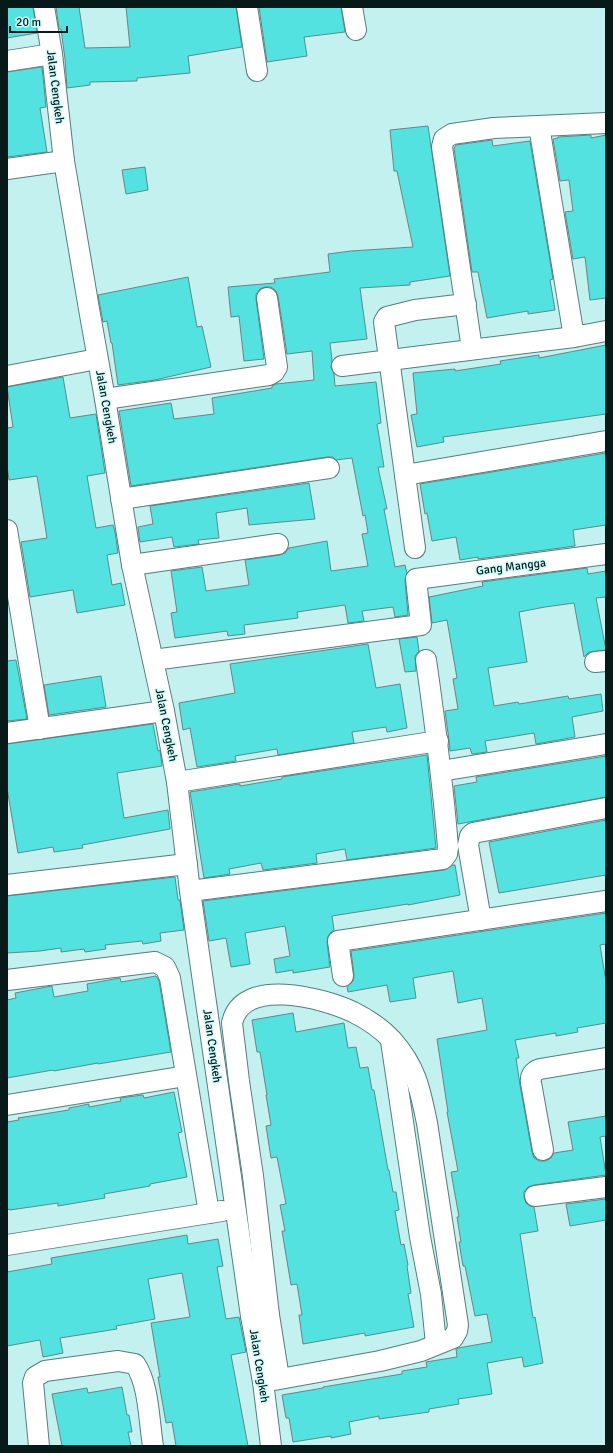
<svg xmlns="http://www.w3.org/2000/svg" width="613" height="1453" font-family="Signika,sans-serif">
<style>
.building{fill:#54e2e0;stroke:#5e8a89}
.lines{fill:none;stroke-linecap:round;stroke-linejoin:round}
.minor-casing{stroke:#537e7d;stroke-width:22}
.minor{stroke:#fff;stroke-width:20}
.labels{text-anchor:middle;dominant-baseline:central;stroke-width:3;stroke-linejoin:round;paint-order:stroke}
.street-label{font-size:12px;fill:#071919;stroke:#cffefc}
</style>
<rect width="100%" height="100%" fill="#c2f1ef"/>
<g class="building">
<polygon points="7,7 33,7 37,33 7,38"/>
<polygon points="56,7 79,7 85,48 130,47 126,7 236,7 242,47 188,56 190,73 137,78 137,81 90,82 90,85 67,88 65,59 61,29 59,29"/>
<polygon points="259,7 341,7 345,32 304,37 307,56 267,62"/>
<polygon points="42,67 46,107 40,108 47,152 7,157 7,72"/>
<polygon points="428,126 450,276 410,282 410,285 360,288 367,339 330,343 332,360 331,367 334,374 335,386 376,382 381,423 377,424 384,467 378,467 387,509 384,509 395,567 405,565 407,573 405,580 408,615 395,617 393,607 362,611 364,621 348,623 345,605 297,612 298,618 244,625 245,634 228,636 227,631 175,638 171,613 177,612 171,571 202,567 206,591 249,585 245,560 280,555 285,553 289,548 327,541 331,571 368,566 362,534 368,533 365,515 363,516 352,458 336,460 333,457 327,457 131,486 119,411 171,403 174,419 214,414 212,398 272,388 272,386 276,384 314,380 312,351 287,354 278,296 276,291 271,287 265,287 260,289 256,294 256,299 264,359 244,361 239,316 231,317 228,287 275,283 274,279 330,272 328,254 351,251 413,247 397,171 394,171 390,130"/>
<polygon points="591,135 591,138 606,135 606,298 590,300 585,257 573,259 565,212 573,211 569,180 560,181 553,139 558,138 558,137"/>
<polygon points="492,140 493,146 530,141 553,279 550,280 555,310 528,314 528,311 487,318 478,272 472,272 454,148 456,145"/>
<polygon points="145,167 148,190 126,194 122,170"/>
<polygon points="188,277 197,327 202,326 211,367 155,380 118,385 112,343 111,343 107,321 103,322 98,295"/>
<polygon points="606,345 606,414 443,437 444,442 417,447 411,415 417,414 413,373 455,369 455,371 501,364 500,361 539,355 539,358"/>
<polygon points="63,377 70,418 96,414 105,473 87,476 96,528 113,525 115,532 118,553 107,555 112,585 121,583 125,605 77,613 73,590 30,597 21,542 47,538 37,476 9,480 7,466 7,428 13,427 7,387"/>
<polygon points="606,453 606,525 573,530 575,546 478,559 478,557 460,560 456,537 432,541 427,513 425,514 420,484"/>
<polygon points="309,483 315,519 249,525 247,508 216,513 219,538 198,540 199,544 174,547 172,537 140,542 138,527 153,524 150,506"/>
<polygon points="587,568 588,574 606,571 606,597 596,598 606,650 589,652 584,657 574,603 545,607 519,612 527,662 488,668 494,706 518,702 519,704 568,696 569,699 601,694 603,711 572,717 575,737 536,744 534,733 485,741 487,752 472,754 470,748 450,751 449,740 445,711 458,709 453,679 457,678 447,620 432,623 429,597 483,586 482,582"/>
<polygon points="417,637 419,651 415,656 416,671 405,672 399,639"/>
<polygon points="368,644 376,688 400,684 407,728 387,732 386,727 352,732 354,743 278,755 277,749 235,756 236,761 197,767 190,728 183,730 179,703 235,693 230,664"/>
<polygon points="16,660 27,719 7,721 7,661"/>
<polygon points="101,676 106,707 49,715 44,685"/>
<polygon points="153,724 158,751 160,750 162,766 117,773 124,818 168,810 170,829 82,845 83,848 54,852 53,847 18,853 7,788 7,744"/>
<polygon points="427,755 436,848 347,860 345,849 316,854 317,863 263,870 261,863 229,869 230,874 204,878 190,792 240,784 240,786 282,779 282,777"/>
<polygon points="606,756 606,797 458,824 454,786 477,782 476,777"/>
<polygon points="606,820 606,875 499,893 489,842"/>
<polygon points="453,865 455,865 460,895 408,905 408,904 332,916 334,930 331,932 328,936 327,942 330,967 293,973 293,970 276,973 274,959 290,956 285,926 245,933 250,964 231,967 226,938 209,941 203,901 444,870"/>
<polygon points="175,877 178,900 180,900 184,930 160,933 161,941 143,944 142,941 105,945 106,949 85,952 84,949 61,952 61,948 40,951 7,953 7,896"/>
<polygon points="606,913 606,944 600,945 606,982 606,1023 577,1028 578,1032 556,1036 556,1033 515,1040 519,1058 516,1058 520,1085 532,1152 534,1158 539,1161 545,1161 551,1158 554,1153 573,1150 568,1122 606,1116 606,1136 600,1137 606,1175 534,1185 528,1187 524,1192 524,1197 526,1203 530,1206 534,1207 538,1231 520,1234 533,1318 535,1317 543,1363 524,1367 522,1357 487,1363 492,1394 458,1399 459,1404 429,1409 429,1412 379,1419 379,1416 349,1422 351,1434 331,1438 331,1436 293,1442 289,1418 286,1418 282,1395 323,1388 323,1387 402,1374 402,1371 427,1367 426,1362 457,1357 456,1349 458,1348 492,1342 487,1314 475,1316 465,1266 463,1266 459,1242 461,1242 457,1217 459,1217 451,1172 458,1171 447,1112 448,1112 437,1039 487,1030 482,998 458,1003 453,971 413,978 416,998 390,1002 387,985 348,992 347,986 353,981 354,975 351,951"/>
<polygon points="156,976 159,981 171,1052 98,1064 98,1063 54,1071 53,1070 7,1078 7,1000 16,998 15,993 52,986 54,997 88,991 87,984 120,978 121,982"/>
<polygon points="293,1013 296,1032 344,1023 348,1048 356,1047 360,1068 368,1067 372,1090 374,1090 388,1170 389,1170 393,1192 396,1192 399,1210 395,1211 401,1245 404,1244 408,1265 407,1266 411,1293 408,1294 414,1327 365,1336 365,1333 303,1344 299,1315 302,1315 297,1284 291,1285 282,1231 285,1231 280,1205 286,1204 277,1157 271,1158 266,1126 271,1125 266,1095 267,1095 260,1052 257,1052 252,1020"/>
<polygon points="174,1092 182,1132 178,1133 187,1177 150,1184 150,1186 104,1194 105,1198 58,1206 58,1203 10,1210 10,1209 7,1210 7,1122 19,1120 18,1118 69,1110 69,1108 89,1104 89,1107 121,1101 120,1098 143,1095 144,1098"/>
<polygon points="606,1199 606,1220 570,1226 566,1204"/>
<polygon points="187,1235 188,1244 218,1239 223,1266 217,1267 226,1319 239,1317 246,1352 231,1355 248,1446 176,1446 172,1422 166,1423 158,1377 160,1377 151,1323 190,1317 182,1273 148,1279 155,1319 116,1326 117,1329 60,1338 63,1353 43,1357 40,1340 7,1346 7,1272 52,1264 51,1258"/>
<polygon points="122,1387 127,1415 129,1415 132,1432 128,1432 131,1446 62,1446 52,1394 87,1388 88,1393"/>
</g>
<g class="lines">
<defs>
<g id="minor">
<polyline points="44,7 52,54 64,161 89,309 105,399 132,565 164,711 177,782 190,891 251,1316 263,1382 271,1446"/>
<polyline points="247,7 257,71"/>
<polyline points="352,7 356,30"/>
<polyline points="7,61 52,54"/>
<polyline points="539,126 574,337"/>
<polyline points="7,169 64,161"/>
<polyline points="472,349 442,147 444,139 452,134 494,128 606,123"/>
<polyline points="342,366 574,337 606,331"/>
<polyline points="7,376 97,359"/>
<polyline points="105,399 269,375 274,372 277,367 267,298"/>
<polyline points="405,475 606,441"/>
<polyline points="121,499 329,468"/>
<polyline points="7,530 40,729"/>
<polyline points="415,548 384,322 387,317 415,310 466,304"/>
<polyline points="132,565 278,544"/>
<polyline points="153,660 421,625 416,579 606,554"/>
<polyline points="595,662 606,661"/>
<polyline points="7,733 164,711"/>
<polyline points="441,771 606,744"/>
<polyline points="177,782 438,741"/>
<polyline points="7,885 187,864"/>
<path d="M190,891L443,859L447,854L448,847C443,785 435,723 426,660"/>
<polyline points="481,920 468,845 470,836 473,833 606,808"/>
<polyline points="343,976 338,941 606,901"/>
<polyline points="7,980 155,962 165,967 170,978 209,1213"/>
<polyline points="391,1041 420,1237 431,1294 436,1344"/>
<polyline points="7,1105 186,1076"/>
<path d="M543,1150L531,1083C530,1076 533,1071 540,1069L606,1058"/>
<polyline points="535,1196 606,1187"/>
<polyline points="7,1245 222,1211"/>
<polyline points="269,1315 279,1378"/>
<path d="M251,1316L269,1315L253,1176L239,1081L232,1023C242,976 323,998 353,1012C367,1019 381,1028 392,1040C416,1067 420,1089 427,1123L458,1325L457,1331L453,1338L421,1351L380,1361L263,1382"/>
<path d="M39,1446L33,1383L35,1377L45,1371L118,1361L135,1364C149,1384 149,1422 153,1446"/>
</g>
</defs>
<use href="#minor" class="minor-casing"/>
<use href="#minor" class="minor"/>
</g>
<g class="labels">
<g class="street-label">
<text transform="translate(55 87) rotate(83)">Jalan Cengkeh</text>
<text transform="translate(106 407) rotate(80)">Jalan Cengkeh</text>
<text transform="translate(511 567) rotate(-7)">Gang Mangga</text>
<text transform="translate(166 725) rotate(79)">Jalan Cengkeh</text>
<text transform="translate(212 1046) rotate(82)">Jalan Cengkeh</text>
<text transform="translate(259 1366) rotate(81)">Jalan Cengkeh</text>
</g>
</g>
<rect width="613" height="1453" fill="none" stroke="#071919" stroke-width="16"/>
<path d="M10 26v6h57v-6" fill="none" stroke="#071919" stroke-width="2"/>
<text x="16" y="26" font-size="12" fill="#071919" stroke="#cffefc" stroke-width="3" paint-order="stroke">20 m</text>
</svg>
